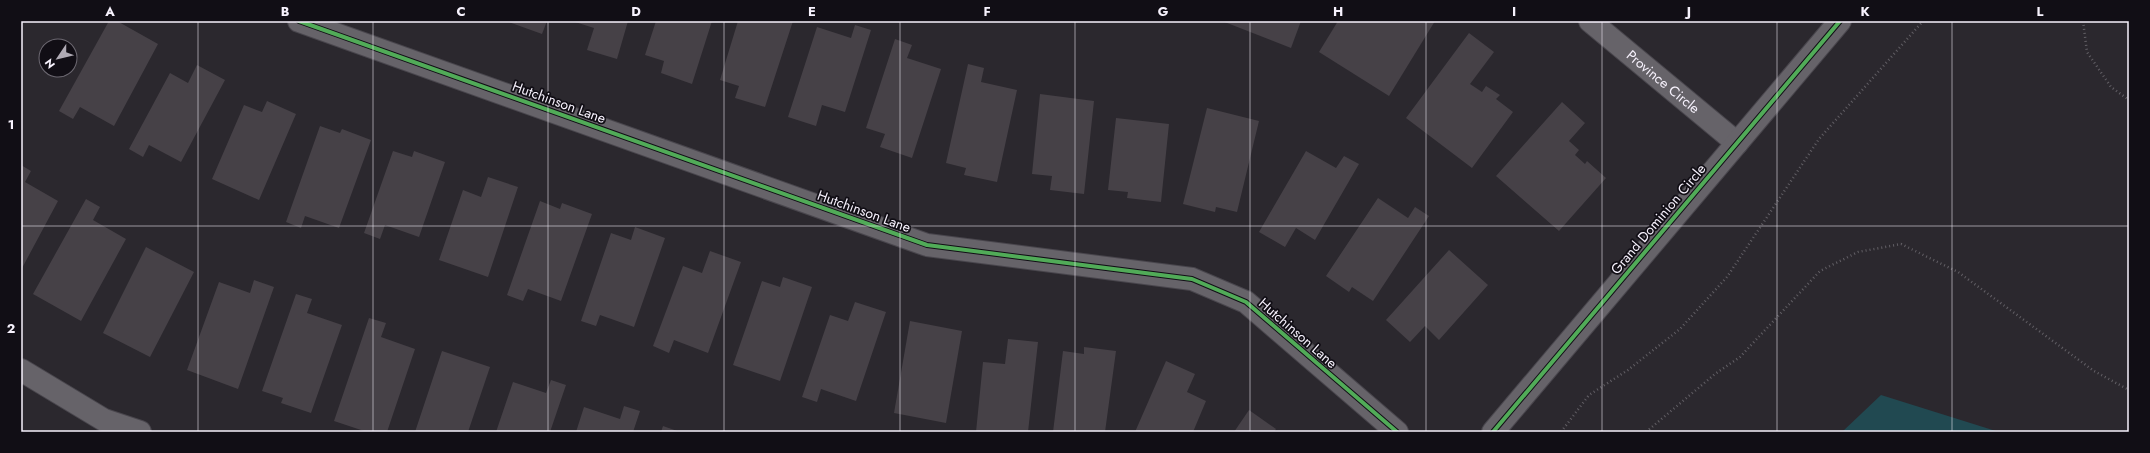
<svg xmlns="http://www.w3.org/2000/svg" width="2150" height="453" font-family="Jost,sans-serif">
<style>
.water{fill:#214951}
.building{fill:#464147}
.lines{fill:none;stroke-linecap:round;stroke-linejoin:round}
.minor-casing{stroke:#49464d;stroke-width:24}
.path{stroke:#625f65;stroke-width:2.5;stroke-dasharray:1 3;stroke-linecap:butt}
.minor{stroke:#666369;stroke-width:22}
.cycleway-casing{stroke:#110e15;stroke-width:6}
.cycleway{stroke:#51ab58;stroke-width:4}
.grid{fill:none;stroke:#f7f2fd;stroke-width:1;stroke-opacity:0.55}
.labels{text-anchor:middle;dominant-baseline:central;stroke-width:3.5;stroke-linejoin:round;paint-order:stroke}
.street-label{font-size:14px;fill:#f7f2fd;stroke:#110e15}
.neatline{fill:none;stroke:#f7f2fd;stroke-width:1.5}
.grid-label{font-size:13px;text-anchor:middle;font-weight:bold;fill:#f7f2fd}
</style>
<rect width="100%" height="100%" fill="#2b282e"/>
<polygon class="water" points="1881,395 1999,432 1842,432"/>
<g class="building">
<polygon points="109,21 117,21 158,44 114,126 80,107 73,119 59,111"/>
<polygon points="506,21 547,21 542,34"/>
<polygon points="572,21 628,21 617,59 587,50 594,28"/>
<polygon points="656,21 712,21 692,84 661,73 664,61 645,55"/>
<polygon points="738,21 793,21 765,107 735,98 739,86 720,80"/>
<polygon points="1222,21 1301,21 1291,48"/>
<polygon points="1338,21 1435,21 1389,96 1319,52"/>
<polygon points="855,25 871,30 845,112 822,105 816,126 788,117 817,27 851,38"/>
<polygon points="1469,33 1494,52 1470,84 1482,92 1486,86 1500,95 1496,99 1513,112 1472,168 1406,118"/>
<polygon points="895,39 912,45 907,58 941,69 912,158 880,147 885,134 866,128"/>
<polygon points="968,64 984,68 981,82 1017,90 997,182 964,175 966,168 946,163"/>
<polygon points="197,65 225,80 181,162 149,145 143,157 129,149 170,73 188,83"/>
<polygon points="1040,94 1094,101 1084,194 1050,190 1052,176 1032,174"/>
<polygon points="267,101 296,114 259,200 212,179 244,105 262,112"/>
<polygon points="1562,102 1585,123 1569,141 1579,150 1575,155 1585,164 1587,161 1606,178 1559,231 1496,176"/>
<polygon points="1207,108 1259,121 1237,212 1216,207 1215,212 1183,204"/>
<polygon points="1116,118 1169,124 1161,202 1127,198 1128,192 1108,190"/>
<polygon points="320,126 340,133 342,129 371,140 339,228 305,216 301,228 286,222"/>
<polygon points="393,151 412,157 414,151 445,162 419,237 385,225 380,239 364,233"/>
<polygon points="1306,151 1336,168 1344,156 1359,164 1315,240 1296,228 1285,247 1259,232"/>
<polygon points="21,165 31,171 25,182 58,201 21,270"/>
<polygon points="488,177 518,187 488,277 439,260 463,190 481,197"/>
<polygon points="1378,198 1408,218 1415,207 1429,216 1373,301 1352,287 1349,292 1326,276"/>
<polygon points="86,199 100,207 93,220 126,239 81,321 33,294"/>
<polygon points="540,201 560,209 562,203 592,214 561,301 528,289 523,301 507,295"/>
<polygon points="635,227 665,238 634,327 600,315 596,326 581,321 611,233 631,240"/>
<polygon points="146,247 194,272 150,357 103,333"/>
<polygon points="1449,250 1488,285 1439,340 1425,326 1410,342 1386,320"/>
<polygon points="710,251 741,262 708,353 674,340 669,353 653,346 683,266 702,273"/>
<polygon points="783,277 812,287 780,381 733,365 762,281 780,287"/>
<polygon points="254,280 274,287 238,389 187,370 219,282 250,293"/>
<polygon points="296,294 312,299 307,313 342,325 311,413 281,403 283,398 262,391"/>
<polygon points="855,302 886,312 856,401 821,389 817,402 802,397 830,315 848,321"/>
<polygon points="369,318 386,323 381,337 415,349 387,432 367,432 334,421"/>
<polygon points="910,321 962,331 946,423 894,413"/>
<polygon points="1008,339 1038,342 1028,432 976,432 983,362 1005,364"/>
<polygon points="1084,347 1116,351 1105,432 1053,432 1063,351 1084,354"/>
<polygon points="442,351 490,367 468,432 415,432"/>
<polygon points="1166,361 1195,374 1187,392 1206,401 1193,432 1135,432"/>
<polygon points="551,380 566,385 550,432 496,432 513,382 546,393"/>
<polygon points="624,406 640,411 633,432 576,432 584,407 620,419"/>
<polygon points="1249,410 1276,429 1274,432 1234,432"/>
<polygon points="663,426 680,432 661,432"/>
</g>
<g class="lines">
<defs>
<g id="minor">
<polyline points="299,21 927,245 1192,279 1246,302 1397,432"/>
<path id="s1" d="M1590,21L1737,143"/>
<polyline points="21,370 104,420 140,432"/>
<polyline points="1493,432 1840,21"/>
</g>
</defs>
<use href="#minor" class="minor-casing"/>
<g class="path">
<polyline points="2083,21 2087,52 2111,87 2129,100"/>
<polyline points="1561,432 1589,395 1628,370 1680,329 1727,277 1819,139 1923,21"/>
<polyline points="1646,432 1715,374 1740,357 1820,271 1858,252 1901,244 1958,272 2094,371 2129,390"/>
</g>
<use href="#minor" class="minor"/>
<defs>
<g id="cycleway">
<polyline points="299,21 927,245 1192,279 1246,302 1397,432"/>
<polyline points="1493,432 1840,21"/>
</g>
</defs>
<use href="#cycleway" class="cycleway-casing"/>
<use href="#cycleway" class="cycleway"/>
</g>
<path class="grid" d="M198,21V432M373,21V432M548,21V432M724,21V432M900,21V432M1075,21V432M1250,21V432M1426,21V432M1602,21V432M1777,21V432M1952,21V432M21,226H2129"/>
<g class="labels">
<g class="street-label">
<text stroke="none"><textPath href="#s1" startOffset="95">Province Circle</textPath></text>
<text transform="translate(559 102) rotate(20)">Hutchinson Lane</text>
<text transform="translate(864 211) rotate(20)">Hutchinson Lane</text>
<text transform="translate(1658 219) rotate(-50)">Grand Dominion Circle</text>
<text transform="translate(1298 333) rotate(41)">Hutchinson Lane</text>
</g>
</g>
<rect width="2150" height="453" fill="none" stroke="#110e15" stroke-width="44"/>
<g transform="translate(58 58) rotate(235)"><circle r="19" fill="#110e15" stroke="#6d6972"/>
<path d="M0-3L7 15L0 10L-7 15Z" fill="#b0abb5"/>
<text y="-6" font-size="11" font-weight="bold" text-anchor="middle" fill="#f7f2fd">N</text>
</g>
<rect x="22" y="22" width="2106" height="409" class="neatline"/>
<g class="grid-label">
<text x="110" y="16">A</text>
<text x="285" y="16">B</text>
<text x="461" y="16">C</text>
<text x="636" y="16">D</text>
<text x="812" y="16">E</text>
<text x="987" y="16">F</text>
<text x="1163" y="16">G</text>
<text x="1338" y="16">H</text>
<text x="1514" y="16">I</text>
<text x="1689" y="16">J</text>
<text x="1865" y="16">K</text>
<text x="2040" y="16">L</text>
<text x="11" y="129">1</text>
<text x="11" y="333">2</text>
</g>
</svg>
